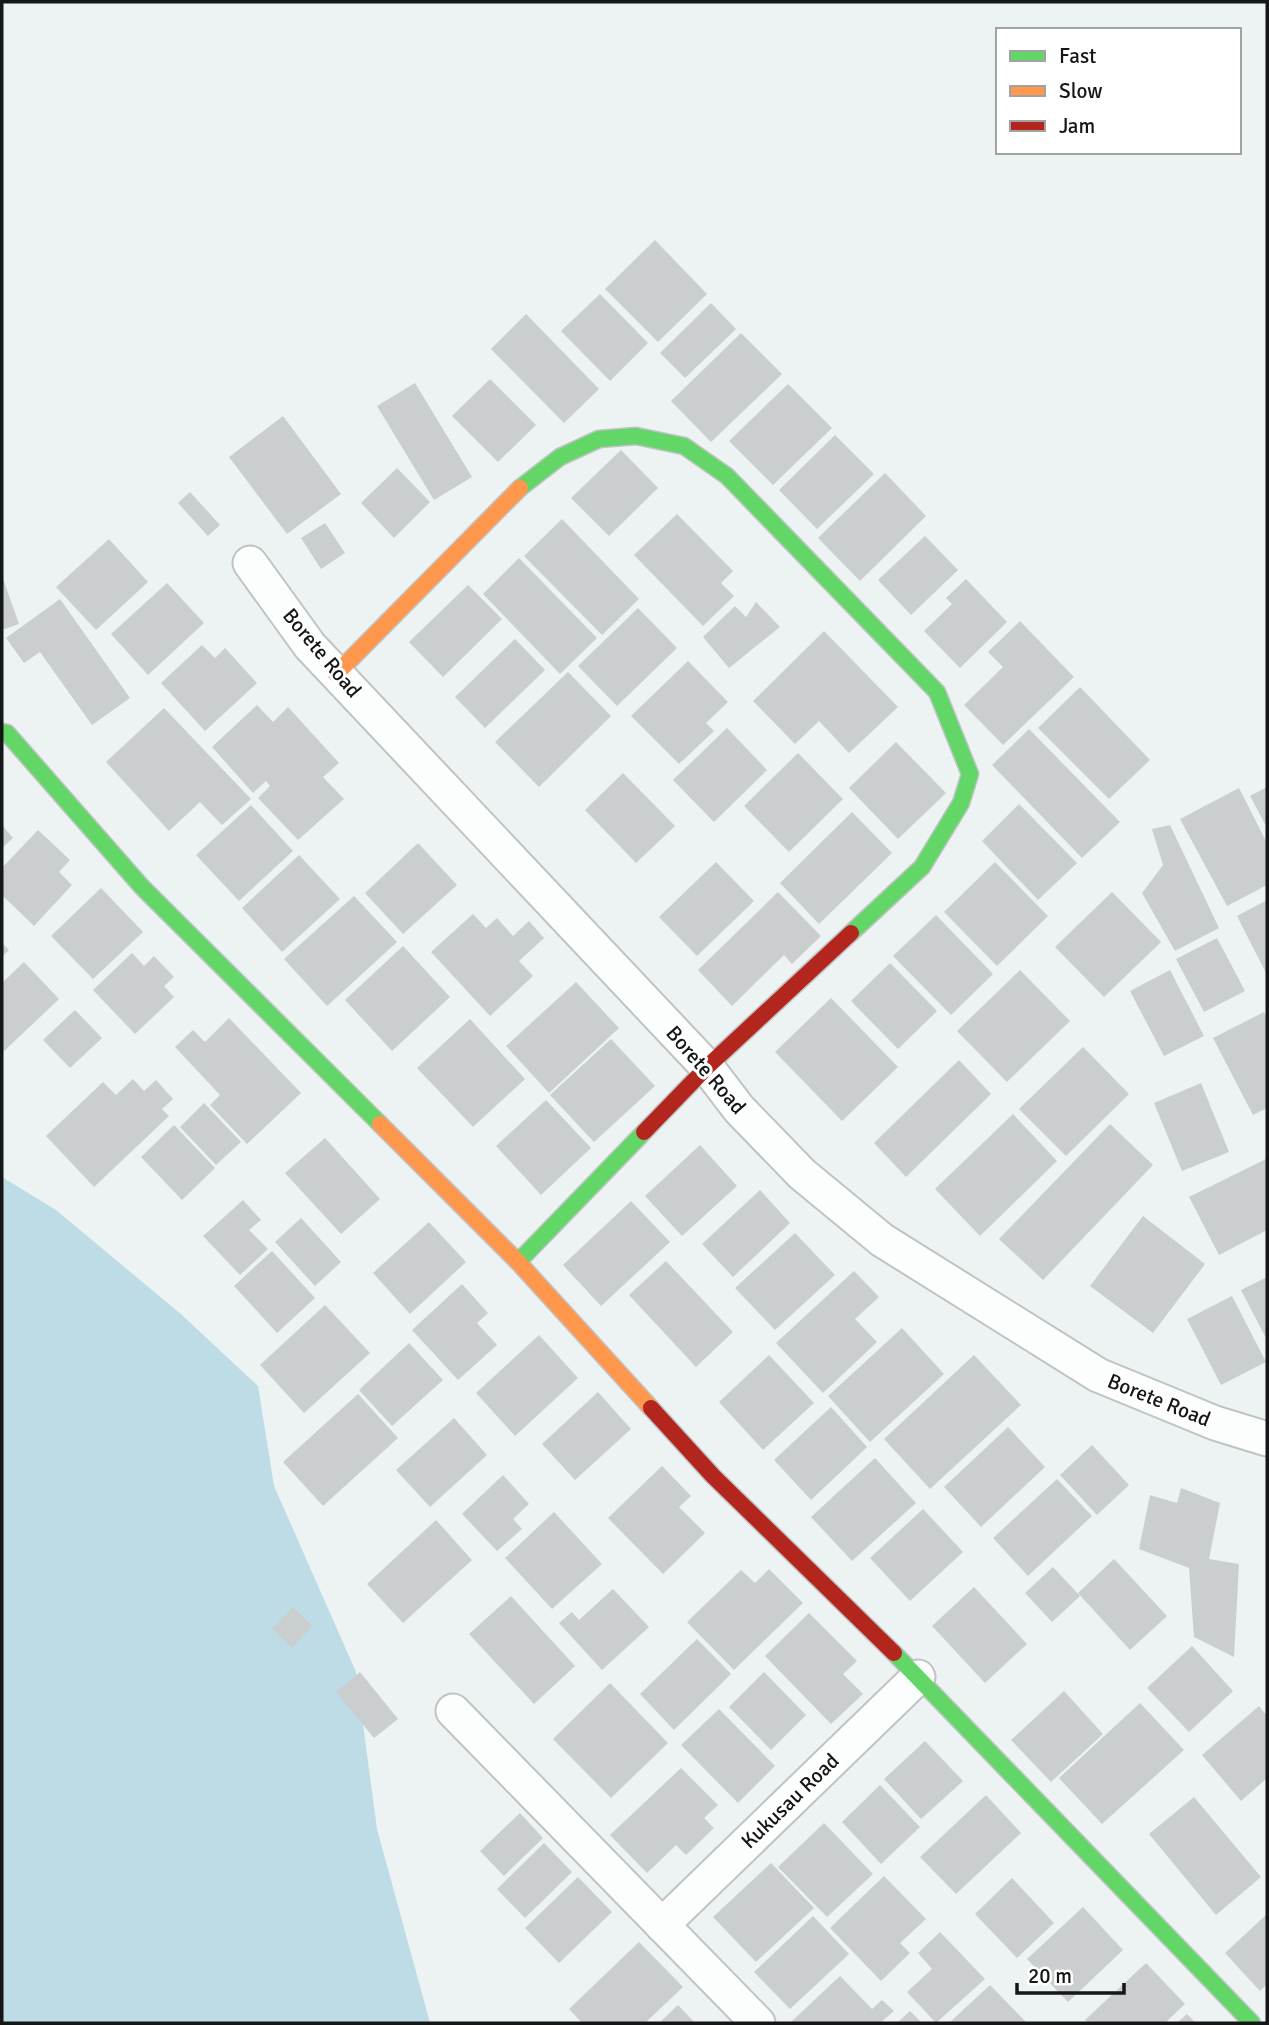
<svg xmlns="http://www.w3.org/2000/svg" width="1269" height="2025" font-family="Signika,sans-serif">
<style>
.green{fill:#bddce5}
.building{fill:#cbcecf}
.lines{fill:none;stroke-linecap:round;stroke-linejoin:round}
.street-casing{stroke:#c0c3c4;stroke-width:37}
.fast-casing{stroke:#c0c3c4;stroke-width:19}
.slow-casing{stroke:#c0c3c4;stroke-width:19}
.jam-casing{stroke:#c0c3c4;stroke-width:19}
.street{stroke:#fcfdfd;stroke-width:33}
.fast{stroke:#63d668;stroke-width:16}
.slow{stroke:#ff974d;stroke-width:16}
.jam{stroke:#b3261e;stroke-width:16}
.labels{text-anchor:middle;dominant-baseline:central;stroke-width:6;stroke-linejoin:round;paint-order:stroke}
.street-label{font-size:21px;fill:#141617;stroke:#fff}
</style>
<rect width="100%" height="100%" fill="#edf2f3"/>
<polygon class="green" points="2,1177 56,1210 182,1315 258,1386 274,1486 356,1672 377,1829 430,2023 2,2023"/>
<g class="building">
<polygon points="655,240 707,294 658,342 605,289"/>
<polygon points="600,294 648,343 610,381 561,331"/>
<polygon points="711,303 736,329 685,378 660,353"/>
<polygon points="526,314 599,389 564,423 491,349"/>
<polygon points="741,333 782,374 711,442 671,401"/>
<polygon points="490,379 536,425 498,462 452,416"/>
<polygon points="415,383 472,477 434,500 377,406"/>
<polygon points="788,384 832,428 773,485 729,441"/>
<polygon points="283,416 341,494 287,534 229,457"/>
<polygon points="835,435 874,474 817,529 779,490"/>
<polygon points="621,450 658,488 609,536 571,498"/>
<polygon points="397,468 430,502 394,538 361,503"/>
<polygon points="885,473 926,516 860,581 818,538"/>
<polygon points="190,492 220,525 208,536 178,503"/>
<polygon points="677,514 733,571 721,583 734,596 703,626 634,555"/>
<polygon points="562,519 639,599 602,635 524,556"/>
<polygon points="325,523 345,553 321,569 301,538"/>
<polygon points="925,536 958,570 911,615 878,580"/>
<polygon points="109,539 148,582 96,630 56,587"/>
<polygon points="519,558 597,638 560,674 483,594"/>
<polygon points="2,576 19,624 2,630"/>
<polygon points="966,579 1007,622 960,668 924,631 952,604 946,598"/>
<polygon points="167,583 204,623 148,675 111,634"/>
<polygon points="468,585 502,619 443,677 409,642"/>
<polygon points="60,599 130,698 92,725 40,652 24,663 6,638"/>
<polygon points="756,602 780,627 729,668 703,637 735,606 746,617"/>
<polygon points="638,608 677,648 617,706 578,666"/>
<polygon points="1020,621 1074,677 1003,745 964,705 1003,667 988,652"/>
<polygon points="824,631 898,707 849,753 819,721 795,744 753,701"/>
<polygon points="515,639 545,670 485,728 455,697"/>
<polygon points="202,645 215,658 225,648 257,683 205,731 161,683"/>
<polygon points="688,661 728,702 706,723 714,731 679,764 631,716"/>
<polygon points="568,672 611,716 539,787 495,742"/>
<polygon points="1080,687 1150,760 1109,799 1038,728"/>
<polygon points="257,705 273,722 288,707 339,763 323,777 344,799 298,840 258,798 270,786 266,781 253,793 212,747"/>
<polygon points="164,708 251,799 222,825 200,802 169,831 106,762"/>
<polygon points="727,728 767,770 714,822 673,780"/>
<polygon points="1029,729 1120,822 1082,858 992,765"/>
<polygon points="896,742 946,793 898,839 849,788"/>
<polygon points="798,753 843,799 789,852 744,806"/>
<polygon points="623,773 675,826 636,863 585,810"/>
<polygon points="1267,787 1267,828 1250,796"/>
<polygon points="1239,788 1267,843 1267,885 1227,906 1180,819"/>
<polygon points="1019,804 1077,863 1038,900 982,841"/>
<polygon points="251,805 293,851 239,901 196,855"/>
<polygon points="852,812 892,853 819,924 780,883"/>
<polygon points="2,825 13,838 2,848"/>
<polygon points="1170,825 1219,928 1175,951 1142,893 1163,865 1152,829"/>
<polygon points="38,830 70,860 59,872 72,885 34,926 2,895 2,868"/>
<polygon points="418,843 457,885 403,934 365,893"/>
<polygon points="299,855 340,899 282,952 242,908"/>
<polygon points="716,862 754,901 697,956 659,917"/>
<polygon points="995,862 1048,916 997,966 944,912"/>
<polygon points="101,888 143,932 93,979 51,936"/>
<polygon points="778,892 821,936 792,964 784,955 732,1006 698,970"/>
<polygon points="1112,892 1161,942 1104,997 1055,947"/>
<polygon points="354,896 397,942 327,1006 284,959"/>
<polygon points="1267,900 1267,975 1237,916"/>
<polygon points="473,914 486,928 497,918 513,936 529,921 544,938 519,961 533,976 490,1016 431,952"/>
<polygon points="936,915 993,974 951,1015 893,956"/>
<polygon points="1217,938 1245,991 1204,1012 1176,959"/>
<polygon points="2,943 9,950 2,957"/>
<polygon points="403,946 450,997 392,1051 345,1000"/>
<polygon points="132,953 144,966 154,956 174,977 164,986 174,997 135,1034 93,990"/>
<polygon points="24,962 59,999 2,1053 2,983"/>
<polygon points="890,963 937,1011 898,1049 851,1001"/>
<polygon points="1020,970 1070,1021 1007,1082 957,1031"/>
<polygon points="1170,970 1204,1036 1164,1056 1130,991"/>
<polygon points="576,982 619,1028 549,1093 506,1046"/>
<polygon points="831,998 898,1067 842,1121 775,1052"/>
<polygon points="75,1010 102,1038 70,1068 43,1040"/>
<polygon points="1264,1012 1267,1019 1267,1108 1253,1115 1213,1038"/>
<polygon points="229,1018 301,1093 247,1144 210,1105 220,1095 175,1047 193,1030 205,1042"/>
<polygon points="470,1019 525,1079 473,1127 417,1068"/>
<polygon points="611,1039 655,1086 594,1142 550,1095"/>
<polygon points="1083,1047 1129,1094 1066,1156 1019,1109"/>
<polygon points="959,1060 991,1094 906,1177 874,1143"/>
<polygon points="133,1079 144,1091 156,1080 173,1099 162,1109 169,1116 94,1187 46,1136 103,1082 116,1095"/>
<polygon points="1201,1083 1229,1152 1182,1171 1154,1103"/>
<polygon points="546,1100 591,1148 541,1195 496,1146"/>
<polygon points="204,1103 241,1142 216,1165 180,1127"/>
<polygon points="1013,1114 1057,1161 980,1236 935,1189"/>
<polygon points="1110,1124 1153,1165 1043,1280 999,1239"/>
<polygon points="174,1125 215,1168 182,1200 141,1157"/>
<polygon points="325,1138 380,1199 341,1234 285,1173"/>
<polygon points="700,1145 737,1186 682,1236 645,1196"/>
<polygon points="1266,1159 1267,1230 1219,1255 1189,1197"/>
<polygon points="760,1190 790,1223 733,1277 702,1244"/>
<polygon points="243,1200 261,1220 249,1230 268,1249 240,1275 203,1236"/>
<polygon points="631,1201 670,1242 601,1306 563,1265"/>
<polygon points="1143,1216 1205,1264 1153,1333 1090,1286"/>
<polygon points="301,1218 341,1262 315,1286 275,1242"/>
<polygon points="429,1222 466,1262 410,1314 373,1273"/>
<polygon points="795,1233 835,1275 775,1330 735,1288"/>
<polygon points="272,1251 315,1298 277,1333 234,1286"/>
<polygon points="666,1261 733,1332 696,1367 629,1295"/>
<polygon points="854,1271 879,1297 855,1319 877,1342 823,1393 776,1343"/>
<polygon points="1267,1277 1267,1340 1241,1290"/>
<polygon points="462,1284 488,1313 477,1323 497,1345 458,1380 412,1330"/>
<polygon points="1232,1296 1266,1362 1221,1385 1187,1319"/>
<polygon points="325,1305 370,1353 304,1413 260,1365"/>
<polygon points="902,1328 944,1374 870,1442 828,1396"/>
<polygon points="539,1335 578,1378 515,1436 476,1393"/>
<polygon points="409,1343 443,1380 392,1426 359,1390"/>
<polygon points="769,1355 814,1403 763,1450 719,1402"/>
<polygon points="974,1355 1021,1405 930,1489 884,1439"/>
<polygon points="598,1392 631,1429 575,1480 542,1444"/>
<polygon points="358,1394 398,1438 323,1506 283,1462"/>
<polygon points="831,1407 867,1447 811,1500 774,1460"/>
<polygon points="454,1418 487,1455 430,1507 396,1470"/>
<polygon points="1008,1427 1045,1467 981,1527 944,1487"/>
<polygon points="1092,1445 1129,1485 1097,1515 1060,1475"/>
<polygon points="875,1458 916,1503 852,1561 811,1517"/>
<polygon points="662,1466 691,1496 679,1507 705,1533 663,1574 608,1518"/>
<polygon points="503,1475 529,1504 513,1519 522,1529 497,1551 462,1514"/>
<polygon points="1057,1479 1092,1516 1028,1576 993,1538"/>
<polygon points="1181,1488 1220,1503 1209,1559 1239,1564 1234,1657 1194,1637 1189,1568 1139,1549 1150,1495 1177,1503"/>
<polygon points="923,1509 963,1552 910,1601 870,1558"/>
<polygon points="554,1512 602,1564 552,1609 505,1558"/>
<polygon points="436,1520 472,1560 403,1623 367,1584"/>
<polygon points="1114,1559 1167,1616 1130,1650 1078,1593"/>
<polygon points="1053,1567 1080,1596 1052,1622 1025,1593"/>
<polygon points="769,1569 803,1603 734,1670 687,1622 741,1570 755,1583"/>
<polygon points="974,1587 1027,1644 985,1683 932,1626"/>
<polygon points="613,1589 649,1627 602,1670 559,1623 572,1612 579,1620"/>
<polygon points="511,1596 575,1666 534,1704 469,1634"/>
<polygon points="293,1607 312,1626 292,1648 272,1629"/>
<polygon points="809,1613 857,1661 843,1674 863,1694 831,1724 765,1656"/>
<polygon points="697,1639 731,1674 674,1730 640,1694"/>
<polygon points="1192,1646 1233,1691 1189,1732 1147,1688"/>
<polygon points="360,1672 398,1719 374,1738 336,1692"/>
<polygon points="764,1672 806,1715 771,1750 729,1707"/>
<polygon points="610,1683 668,1743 611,1798 553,1739"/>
<polygon points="1064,1691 1103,1734 1051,1782 1011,1740"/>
<polygon points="1140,1703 1184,1750 1102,1824 1059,1778"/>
<polygon points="1259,1706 1267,1716 1267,1778 1241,1801 1202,1755"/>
<polygon points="719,1709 775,1766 738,1803 681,1745"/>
<polygon points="925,1741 963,1781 921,1819 884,1779"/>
<polygon points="681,1768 718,1805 704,1818 714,1828 686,1855 676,1845 647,1873 610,1835"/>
<polygon points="880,1785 920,1827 881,1864 842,1822"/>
<polygon points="986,1795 1021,1833 956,1894 920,1857"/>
<polygon points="1194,1797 1261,1877 1216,1915 1149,1834"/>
<polygon points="520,1813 543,1838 504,1876 480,1851"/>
<polygon points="824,1823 873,1874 827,1917 778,1867"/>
<polygon points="544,1843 572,1872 525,1918 497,1889"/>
<polygon points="771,1863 814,1908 756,1962 713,1917"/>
<polygon points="884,1876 926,1919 900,1943 910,1953 881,1981 830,1928"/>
<polygon points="578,1877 612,1912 559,1963 525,1928"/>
<polygon points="1012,1878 1054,1923 1017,1958 975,1914"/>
<polygon points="1083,1907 1123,1950 1068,2002 1027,1959"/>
<polygon points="1267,1914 1267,1984 1260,1991 1225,1953"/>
<polygon points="813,1916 849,1954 790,2009 754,1972"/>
<polygon points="940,1932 985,1979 936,2023 907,1992 932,1969 918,1953"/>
<polygon points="639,1942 683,1987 645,2023 582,2023 569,2009"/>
<polygon points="1146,1963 1185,2004 1165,2023 1088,2023 1085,2020"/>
<polygon points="840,1976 872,2009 882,2000 894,2011 880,2023 790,2023"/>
<polygon points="990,1985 1027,2023 949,2023"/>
<polygon points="678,2005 695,2023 659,2023"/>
<polygon points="910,2011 922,2023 897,2023"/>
<polygon points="1187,2014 1196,2023 1177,2023"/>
</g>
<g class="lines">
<defs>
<g id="street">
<polyline points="250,563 310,646 707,1067 739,1109 802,1174 882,1240 1098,1375 1215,1423 1267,1439"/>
<polyline points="453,1711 758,2023"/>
<polyline points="662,1925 918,1677"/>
</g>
<g id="fast">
<polyline points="520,488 560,457 599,439 636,436 684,446 727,476 937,692 970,774 961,803 922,867 851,933"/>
<polyline points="2,732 7,733 142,887 380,1124"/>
<polyline points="518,1262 644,1132"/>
<polyline points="894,1653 1252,2023"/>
</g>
<g id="slow">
<polyline points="336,674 520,488"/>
<polyline points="380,1124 518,1262 651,1408"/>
</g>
<g id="jam">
<polyline points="644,1132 707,1067 851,933"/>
<polyline points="651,1408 713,1476 894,1653"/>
</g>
</defs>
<use href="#street" class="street-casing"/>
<use href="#fast" class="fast-casing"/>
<use href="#slow" class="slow-casing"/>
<use href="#jam" class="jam-casing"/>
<use href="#street" class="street"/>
<use href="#fast" class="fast"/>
<use href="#slow" class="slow"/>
<use href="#jam" class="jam"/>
</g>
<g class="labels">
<g class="street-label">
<text transform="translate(322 653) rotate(50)">Borete Road</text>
<text transform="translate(706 1070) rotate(49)">Borete Road</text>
<text transform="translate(1159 1400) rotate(22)">Borete Road</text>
<text transform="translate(790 1801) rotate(-44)">Kukusau Road</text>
</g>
</g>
<rect width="1269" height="2025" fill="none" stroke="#141617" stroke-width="7"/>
<rect x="996" y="28" width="245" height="126" fill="#ffffff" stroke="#a1a2a2" stroke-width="2"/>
<rect x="1010" y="51" width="35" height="10" fill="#63d668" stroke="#a1a2a2" stroke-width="2"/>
<text x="1059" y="63" font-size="21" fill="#141617">Fast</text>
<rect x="1010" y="86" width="35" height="10" fill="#ff974d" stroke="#a1a2a2" stroke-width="2"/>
<text x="1059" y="98" font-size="21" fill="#141617">Slow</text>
<rect x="1010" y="121" width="35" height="10" fill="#b3261e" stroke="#a1a2a2" stroke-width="2"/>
<text x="1059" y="133" font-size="21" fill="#141617">Jam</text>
<path d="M1017 1983v10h107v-10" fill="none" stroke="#141617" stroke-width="3.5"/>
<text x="1028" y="1983" font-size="21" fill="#141617" stroke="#ffffff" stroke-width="5" paint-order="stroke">20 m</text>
</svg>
